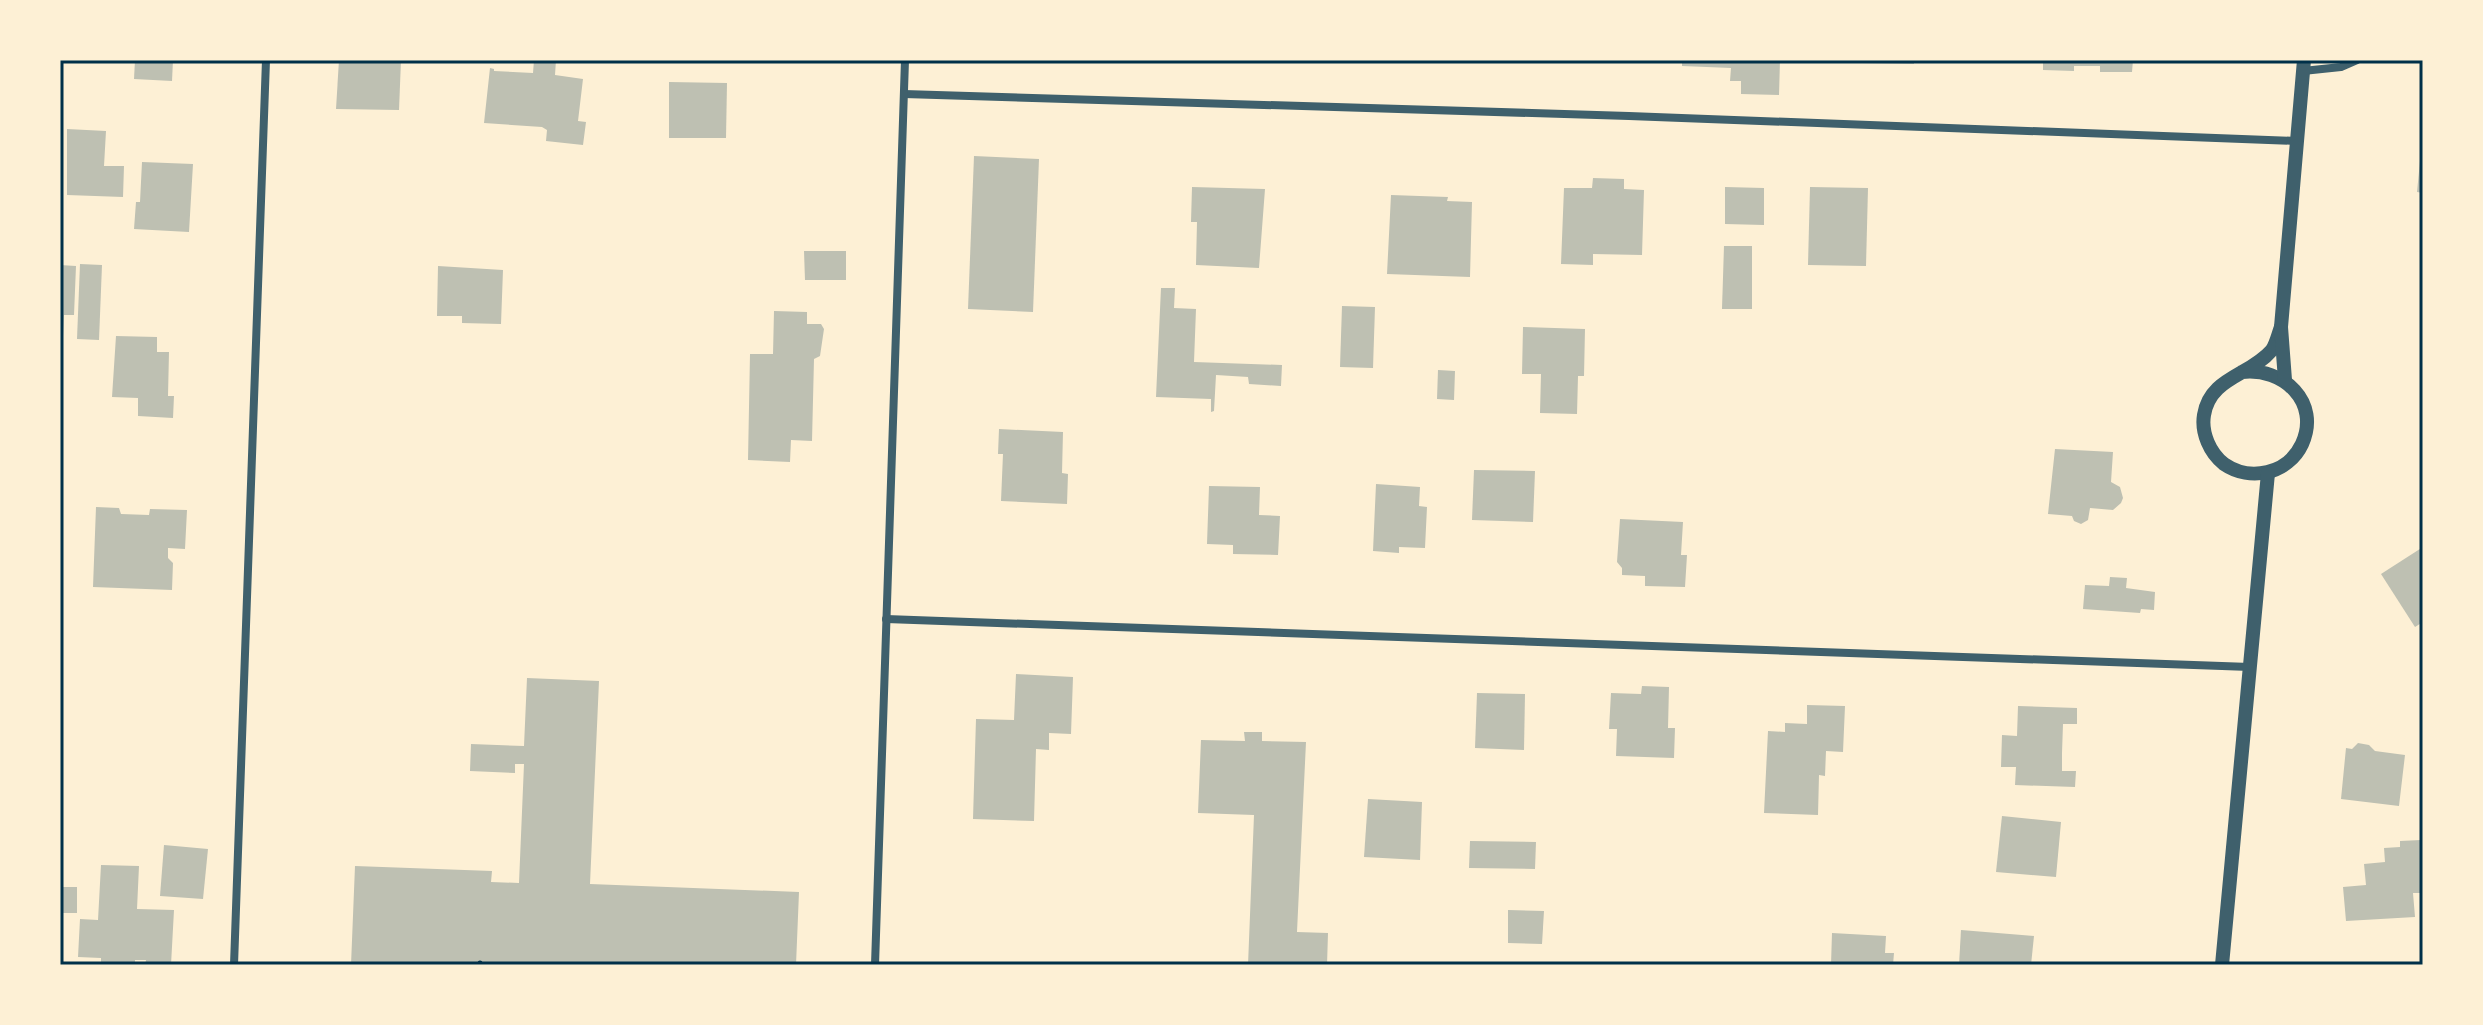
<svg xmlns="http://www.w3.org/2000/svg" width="2483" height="1025" font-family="'DM Sans',sans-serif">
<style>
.building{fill:#bec0b2}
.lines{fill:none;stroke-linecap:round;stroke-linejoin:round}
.path{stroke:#003049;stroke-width:5}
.minor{stroke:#3f606c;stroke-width:8}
.tertiary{stroke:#3f606c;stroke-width:14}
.neatline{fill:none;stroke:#003049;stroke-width:3}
</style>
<rect width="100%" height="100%" fill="#fdf0d5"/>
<g class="building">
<polygon points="135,60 173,60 172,81 134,79"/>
<polygon points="339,60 401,60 399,110 336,109"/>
<polygon points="534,60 556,60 555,75 583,79 578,121 586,122 583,145 546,141 547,130 542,127 484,123 490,68 494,69 494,71 533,73"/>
<polygon points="1682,60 1780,60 1779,95 1741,94 1741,81 1730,81 1731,68 1682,66"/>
<polygon points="1862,60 1914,60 1914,64 1862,63"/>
<polygon points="2043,60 2133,60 2132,72 2100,72 2100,66 2074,66 2074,71 2043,70"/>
<polygon points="669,82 727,83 726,138 669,138"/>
<polygon points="67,129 106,131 104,166 124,166 123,197 67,195"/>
<polygon points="2421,151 2423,151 2423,193 2417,192"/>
<polygon points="974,156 1039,159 1033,312 968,309"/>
<polygon points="142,162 193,164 189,232 134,229 136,202 140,202"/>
<polygon points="1593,178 1624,179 1624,189 1644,190 1642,255 1593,254 1593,265 1561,264 1564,188 1592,188"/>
<polygon points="1192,187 1265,189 1259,268 1196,265 1197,222 1191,222"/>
<polygon points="1725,187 1764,188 1764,225 1725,224"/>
<polygon points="1810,187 1868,188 1866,266 1808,265"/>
<polygon points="1391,195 1448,197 1447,201 1472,202 1470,277 1387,274"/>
<polygon points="1724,246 1752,246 1752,309 1722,309"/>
<polygon points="804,251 846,251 846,280 805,280"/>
<polygon points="80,264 102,265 99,340 77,339"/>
<polygon points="60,265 76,266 74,315 64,315 63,336 60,336"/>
<polygon points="438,266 503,270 501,324 462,323 462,316 437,316"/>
<polygon points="1161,288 1175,288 1174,308 1196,309 1194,362 1282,365 1281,386 1249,384 1248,377 1216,375 1214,411 1211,412 1211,399 1156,397"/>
<polygon points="1342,306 1375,307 1373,368 1340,367"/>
<polygon points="774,311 807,312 807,324 821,324 824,329 820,356 814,359 812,441 791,440 790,462 748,460 750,354 773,354"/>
<polygon points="1523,327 1585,329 1584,376 1578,376 1577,414 1540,413 1541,374 1522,374"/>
<polygon points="116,336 157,337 157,352 169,352 168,396 174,396 173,418 138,416 138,398 112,397"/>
<polygon points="1438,370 1455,371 1454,400 1437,399"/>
<polygon points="999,429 1063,432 1062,473 1068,474 1067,504 1001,501 1003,454 998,454"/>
<polygon points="2055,449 2113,452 2111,482 2120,487 2123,498 2121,503 2113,510 2090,508 2088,520 2081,524 2074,521 2072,516 2048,514"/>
<polygon points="1474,470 1535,471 1533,522 1472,520"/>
<polygon points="1376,484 1420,487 1419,506 1427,507 1425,548 1399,547 1399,553 1373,551"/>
<polygon points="1209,486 1260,487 1259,515 1280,516 1278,555 1233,554 1233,545 1207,544"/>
<polygon points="96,507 119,508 121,514 149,515 150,509 187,510 185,549 168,548 168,558 173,563 172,590 93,587"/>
<polygon points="1620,519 1683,522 1681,555 1687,555 1685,587 1645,586 1645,576 1622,575 1622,568 1617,562"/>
<polygon points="2423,547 2423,622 2415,627 2381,574"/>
<polygon points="2110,577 2127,578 2126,588 2155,592 2154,610 2141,609 2140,613 2083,609 2085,585 2109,586"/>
<polygon points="1016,674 1073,677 1071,734 1049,733 1049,750 1036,749 1034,821 973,819 976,719 1014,720"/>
<polygon points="527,678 599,681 590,884 799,892 796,965 485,965 474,963 474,965 351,965 355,866 492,871 491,882 519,883 524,764 515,764 515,773 470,771 471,744 524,746"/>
<polygon points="1642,686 1669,687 1668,728 1675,728 1674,758 1616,756 1617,729 1609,729 1611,693 1641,694"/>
<polygon points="1477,693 1525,694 1524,750 1475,748"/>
<polygon points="1807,705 1845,706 1843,752 1826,751 1825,776 1819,775 1818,815 1764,813 1768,731 1785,732 1785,723 1807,724"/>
<polygon points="2018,706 2077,708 2077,724 2063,724 2062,753 2062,771 2076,771 2075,787 2015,785 2016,767 2001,767 2002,735 2017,736"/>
<polygon points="1244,732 1262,732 1262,741 1306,742 1297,932 1328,933 1327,965 1248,965 1254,815 1198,813 1201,740 1245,741"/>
<polygon points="2358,743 2369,745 2375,751 2405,755 2399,806 2341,799 2346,748 2352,749"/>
<polygon points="1368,799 1422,802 1420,860 1364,857"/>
<polygon points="2002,816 2061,822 2056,877 1996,872"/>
<polygon points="2421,840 2423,843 2423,893 2413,893 2415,917 2346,921 2343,887 2366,885 2364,864 2385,862 2384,848 2400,847 2400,841"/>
<polygon points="1470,841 1536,842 1535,869 1469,868"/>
<polygon points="164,845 208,849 203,899 160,896"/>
<polygon points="101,865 139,866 137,909 174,910 171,965 145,965 146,960 135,960 135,965 101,963 101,958 78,957 80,919 98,920"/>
<rect x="63" y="887" width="14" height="26"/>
<polygon points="1508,910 1544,911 1542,944 1508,943"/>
<polygon points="1961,930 2034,936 2031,965 1959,965"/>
<polygon points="1832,933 1886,936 1885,953 1894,953 1893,965 1831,965"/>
</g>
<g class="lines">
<polyline class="path" points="480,965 480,963"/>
<g class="minor">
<polyline points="2303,71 2341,67 2357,60"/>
<polyline points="904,94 1629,116 2297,141"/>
<polyline points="886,619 2250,667"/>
<polyline points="234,965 266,60"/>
<polyline points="875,965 905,60"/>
</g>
<g class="tertiary">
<path d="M2242,372C2283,367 2321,402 2302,444C2288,474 2250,482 2224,464C2210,453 2201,433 2204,415C2210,377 2250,376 2272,350C2276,344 2278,335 2281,327"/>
<polyline points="2285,380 2281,327 2304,60"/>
<polyline points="2222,965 2268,473"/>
</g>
</g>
<rect width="2483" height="1025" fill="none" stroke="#fdf0d5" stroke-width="124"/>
<rect x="62" y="62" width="2359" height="901" class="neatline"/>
</svg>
